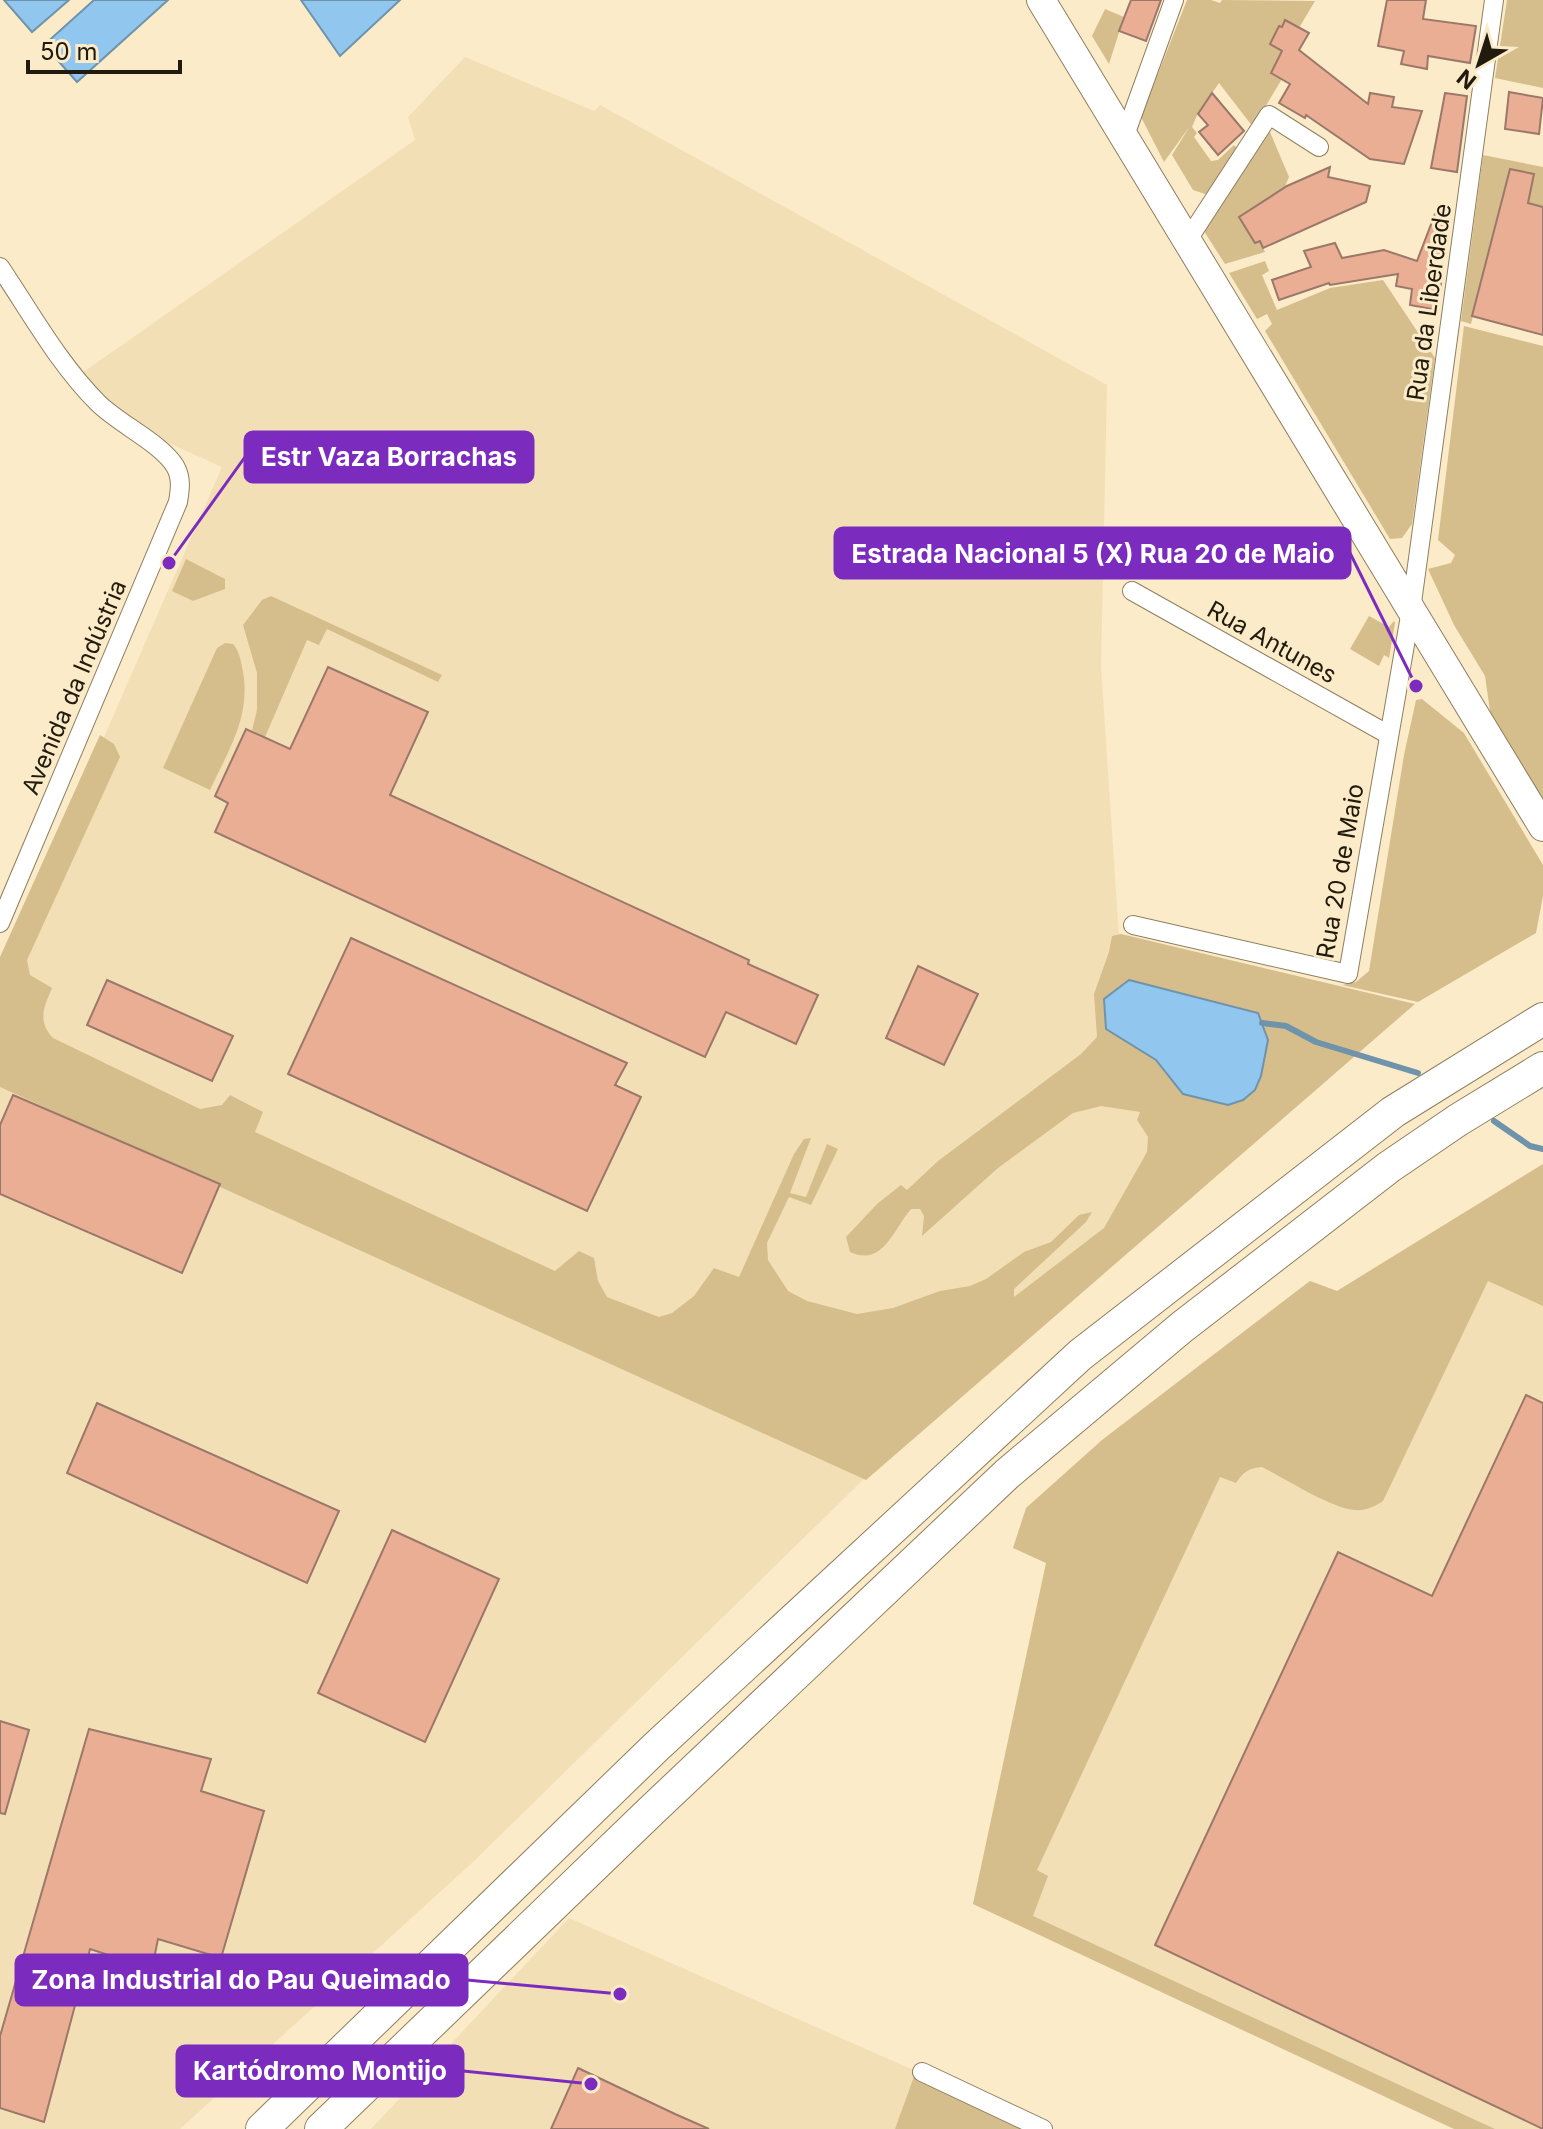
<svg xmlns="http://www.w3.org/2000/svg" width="1543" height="2129" font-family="Inter,sans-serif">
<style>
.built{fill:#f3dfb6}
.green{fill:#d5be8c}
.water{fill:#91c6ee;stroke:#6f93ab;stroke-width:2}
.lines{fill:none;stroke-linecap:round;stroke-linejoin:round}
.stream{stroke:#6f93ab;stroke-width:6}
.building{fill:#e9ae94;stroke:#9b7869;stroke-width:2}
.minor-casing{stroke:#8e7f5f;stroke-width:20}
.primary-casing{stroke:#8e7f5f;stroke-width:30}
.motorway-casing{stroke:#8e7f5f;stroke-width:34}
.minor{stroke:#fff;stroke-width:18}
.primary{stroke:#fff;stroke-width:28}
.motorway{stroke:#fff;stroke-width:32}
.labels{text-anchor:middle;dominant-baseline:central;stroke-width:6;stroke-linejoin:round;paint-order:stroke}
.street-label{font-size:24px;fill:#211b0e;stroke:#fbebc8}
.leader{fill:none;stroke:#7b2cbf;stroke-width:3}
.callout-dot{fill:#7b2cbf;stroke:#fbebc8;stroke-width:3}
.callout{fill:#7b2cbf;stroke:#7b2cbf;stroke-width:3}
.callout-label{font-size:26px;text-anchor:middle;font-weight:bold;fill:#fff}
</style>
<rect width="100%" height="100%" fill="#fbebc8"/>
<g class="built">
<polygon points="465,57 594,111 600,105 1107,385 1101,666 1119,936 1339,988 870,1473 474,1861 180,2129 0,2129 0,975 222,467 155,437 111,404 82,373 415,140 408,117"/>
<polygon points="1543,1164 1543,2129 1456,2129 973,1904 1030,1653 1046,1563 1013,1548 1102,1440 1310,1281 1337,1291"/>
<polygon points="569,1918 1047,2129 371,2129"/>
</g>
<g class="green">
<polygon points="1187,0 1211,0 1220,3 1222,0 1315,1 1299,28 1285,20 1282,27 1279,26 1270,44 1282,51 1272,73 1282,79 1253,127 1219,83 1198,113 1192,127 1197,133 1194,137 1211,161 1218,160 1234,145 1238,150 1210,192 1205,194 1193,190 1172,155 1190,126 1164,162 1141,117"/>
<polygon points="1507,0 1543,0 1543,88 1495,78"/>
<polygon points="1105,9 1124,17 1109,64 1092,36"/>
<polygon points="1265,131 1270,132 1289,177 1284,189 1239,217 1255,243 1260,241 1265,252 1225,264 1202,228"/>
<polygon points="1483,155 1543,167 1543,207 1503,196 1471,324 1461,321"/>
<polygon points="1265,261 1269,271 1262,275 1277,310 1330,288 1383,280 1435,358 1412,524 1402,538 1390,539 1265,331 1272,324 1267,314 1257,319 1229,273"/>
<polygon points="1464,326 1543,346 1543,802 1491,718 1485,676 1454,625 1428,569 1451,563 1455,555 1438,540"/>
<polygon points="186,559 225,579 225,589 193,601 172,591"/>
<polygon points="271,596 442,675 438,682 327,629 319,645 307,640 265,737 252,730 257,710 257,673 243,625 262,600"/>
<polygon points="1369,616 1389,627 1394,621 1395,623 1389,658 1384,655 1379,666 1350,649"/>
<path d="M225,643L233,644C240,652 241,662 243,672C251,717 228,751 210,790L163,768L217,648Z"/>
<polygon points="1422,699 1464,733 1543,865 1543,896 1536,933 1418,1002 1342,985 1356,982 1369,971 1404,755 1416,700"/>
<path d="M100,735L114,744L120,757L27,960L30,975L52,988C44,1007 37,1021 53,1038L200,1109L222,1105L230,1095L263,1112L255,1132L555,1271L579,1251L594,1258L598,1281L607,1297L659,1317L672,1313L694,1296L714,1268L739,1277L794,1154L804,1139L811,1138L790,1193L806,1197L827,1144L838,1149L811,1205L789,1197L767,1243L768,1260L788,1291L807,1301L857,1314L893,1308L940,1291L970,1286L986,1279L1024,1252L1051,1242L1079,1215L1092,1212L1086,1222L1014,1289V1297L1104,1228L1147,1152L1148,1137L1137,1120L1140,1112L1101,1106L1073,1113L998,1168L922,1236L924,1216L920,1209H911C893,1230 883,1267 850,1252L846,1237L877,1204L901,1185L907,1190L938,1161L1081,1054L1097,1037L1094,994L1109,952L1112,936L1121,934L1415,1004L866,1480L0,1087V957Z"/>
<path d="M1543,1164V1306L1488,1281L1383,1501C1374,1507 1365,1511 1354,1510C1329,1507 1286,1479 1262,1467C1249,1468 1243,1472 1236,1483L1220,1477L1037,1870L1048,1876L1033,1916L1495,2129H1454L973,1904L1046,1563L1013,1548L1026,1508L1102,1440L1310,1281L1337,1291Z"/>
<polygon points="916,2071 1037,2129 895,2129"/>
</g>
<g class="water">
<polygon points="4,0 69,0 32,32"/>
<polygon points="94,0 168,0 77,82 44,45"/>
<polygon points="301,0 400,0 340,56"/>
<polygon points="1129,980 1258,1013 1268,1040 1261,1076 1255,1090 1243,1100 1228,1105 1183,1094 1156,1060 1106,1029 1104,999"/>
</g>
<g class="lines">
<g class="stream">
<polyline points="1262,1023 1286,1026 1316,1042 1418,1073"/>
<polyline points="1494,1121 1530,1146 1543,1149"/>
</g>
</g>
<g class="building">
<polygon points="1131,0 1161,0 1146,41 1119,31"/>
<polygon points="1387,0 1426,0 1423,19 1476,26 1470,63 1428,56 1427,69 1401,64 1404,51 1378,46"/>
<polygon points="1285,20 1309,33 1299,50 1368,104 1370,93 1394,97 1392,107 1422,111 1404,164 1370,159 1306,115 1305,118 1279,103 1290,84 1271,73 1282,51 1270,44 1279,26 1282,27"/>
<polygon points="1509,92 1543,98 1539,134 1505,129"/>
<polygon points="1212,93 1244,131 1218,155 1199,132 1208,125 1198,114"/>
<polygon points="1445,93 1467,96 1457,172 1431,168"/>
<polygon points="1330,167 1328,177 1370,186 1366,202 1263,248 1260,241 1255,243 1239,217 1287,186"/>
<polygon points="1510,169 1534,174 1528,203 1543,207 1543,335 1472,316"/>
<polygon points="1435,214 1451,220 1431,281 1441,283 1437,310 1410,305 1412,289 1396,286 1398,274 1330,285 1329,283 1279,300 1272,280 1311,267 1304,251 1335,243 1342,258 1384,250 1417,261"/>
<polygon points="328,667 428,712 390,795 749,960 748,964 818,995 796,1044 726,1012 705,1057 215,832 228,803 215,796 246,729 290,749"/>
<polygon points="351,938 627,1063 615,1085 641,1097 587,1211 288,1074"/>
<polygon points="918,966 978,994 944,1065 886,1038"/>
<polygon points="107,980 233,1036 212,1081 87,1025"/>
<polygon points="13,1095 220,1184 182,1273 0,1194 0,1125"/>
<polygon points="1526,1395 1543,1403 1543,2129 1155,1945 1338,1552 1432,1596"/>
<polygon points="97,1403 339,1511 307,1583 67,1473"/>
<polygon points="392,1530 499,1579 425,1742 318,1693"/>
<polygon points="0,1721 29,1730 5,1814 0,1813"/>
<polygon points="89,1729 211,1759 201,1791 264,1811 221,1958 158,1939 152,1969 90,1949 44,2122 0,2108 0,2036"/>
<polygon points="578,2068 675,2114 709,2129 551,2129"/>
</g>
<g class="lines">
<defs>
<g id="minor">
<polyline points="1124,138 1174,0"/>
<polyline points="1187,241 1269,115 1319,147"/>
<path d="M0,267C31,313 59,364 98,403C119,424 161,443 175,466C182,478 180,490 178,502L0,923"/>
<polyline points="1132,591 1389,735"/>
<polyline points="1133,925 1348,974 1411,610 1494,0"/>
<polyline points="922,2072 1043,2129"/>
</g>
<polyline id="primary" points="1041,0 1543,827"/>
<g id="motorway">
<polyline points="262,2129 656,1747 1080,1355 1393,1112 1543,1019"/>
<polyline points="321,2129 651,1811 1007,1474 1182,1327 1389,1167 1458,1120 1543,1068"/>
</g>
</defs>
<use href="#minor" class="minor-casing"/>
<use href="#primary" class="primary-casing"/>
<use href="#motorway" class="motorway-casing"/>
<use href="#minor" class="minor"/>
<use href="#primary" class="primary"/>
<use href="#motorway" class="motorway"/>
</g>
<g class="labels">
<g class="street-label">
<text transform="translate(1429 302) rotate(-82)">Rua da Liberdade</text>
<text transform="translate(1272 642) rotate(29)">Rua Antunes</text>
<text transform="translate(74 687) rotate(-67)">Avenida da Indústria</text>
<text transform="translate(1340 871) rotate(-80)">Rua 20 de Maio</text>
</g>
</g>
<path class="leader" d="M169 563L245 457M1416 686L1350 553M620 1994L467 1980M591 2084L463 2071"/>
<g class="callout-dot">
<circle cx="169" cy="563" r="8"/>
<circle cx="1416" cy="686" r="8"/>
<circle cx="620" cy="1994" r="8"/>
<circle cx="591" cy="2084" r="8"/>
</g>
<g class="callout">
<rect x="245" y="432" width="288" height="50" rx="8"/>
<rect x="835" y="528" width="515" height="50" rx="8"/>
<rect x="16" y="1955" width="451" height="50" rx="8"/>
<rect x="177" y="2046" width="286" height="50" rx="8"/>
</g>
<g class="callout-label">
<text x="389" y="466">Estr Vaza Borrachas</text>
<text x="1093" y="563">Estrada Nacional 5 (X) Rua 20 de Maio</text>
<text x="241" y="1989">Zona Industrial do Pau Queimado</text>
<text x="320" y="2080">Kartódromo Montijo</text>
</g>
<g transform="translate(1479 64) rotate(219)" stroke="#fbebc8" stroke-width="6" paint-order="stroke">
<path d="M0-6L14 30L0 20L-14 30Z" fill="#211b0e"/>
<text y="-12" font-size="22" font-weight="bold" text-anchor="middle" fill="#211b0e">N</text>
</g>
<path d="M28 60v12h152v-12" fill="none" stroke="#211b0e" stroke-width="4"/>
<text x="40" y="60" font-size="24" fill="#211b0e" stroke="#fbebc8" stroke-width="6" paint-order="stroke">50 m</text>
</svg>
